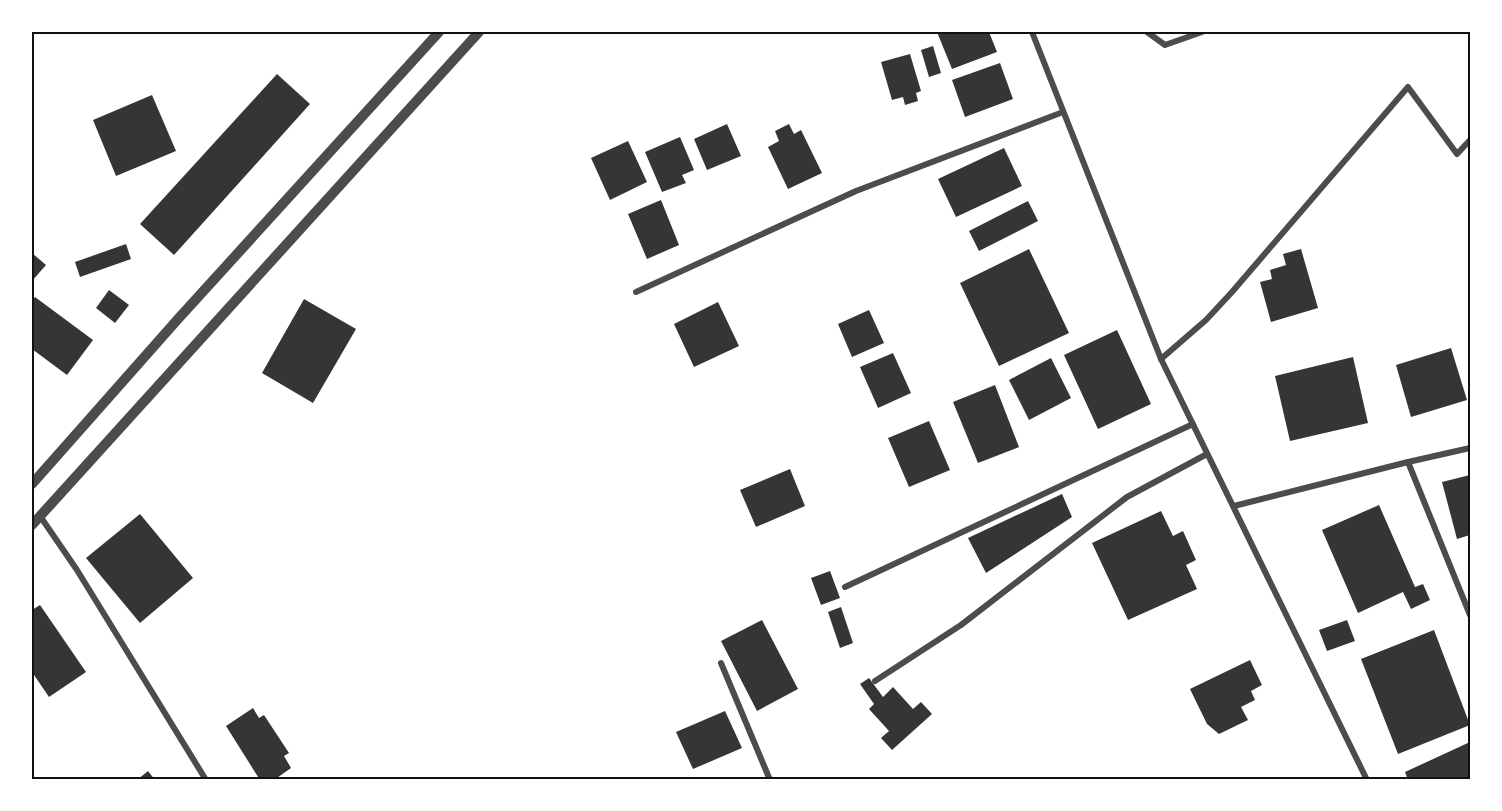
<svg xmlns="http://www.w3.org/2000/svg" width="1502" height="811" font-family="'PT Sans Narrow',sans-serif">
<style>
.building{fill:#353535}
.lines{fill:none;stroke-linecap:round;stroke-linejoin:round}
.minor{stroke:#4c4c4c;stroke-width:6}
.tertiary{stroke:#4c4c4c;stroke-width:10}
.neatline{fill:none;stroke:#111;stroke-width:2}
</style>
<rect width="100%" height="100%" fill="#fff"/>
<g class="building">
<polygon points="937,32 989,32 997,52 952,69"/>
<polygon points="933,46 941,73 929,77 921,50"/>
<polygon points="910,54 921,91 916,93 918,101 905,105 903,97 892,100 881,62"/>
<polygon points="1000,63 1013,99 965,117 952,80"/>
<polygon points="277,74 310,104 174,255 140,224"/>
<polygon points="152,95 176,151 116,176 93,120"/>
<polygon points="727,124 741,156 707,170 694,139"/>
<polygon points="789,124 794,134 801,130 822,173 788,189 768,147 779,141 775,131"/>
<polygon points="680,137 694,170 682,175 686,183 662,192 645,152"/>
<polygon points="628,141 647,182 610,200 591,158"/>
<polygon points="1004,148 1022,186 956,217 938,179"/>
<polygon points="661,200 679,245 647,259 628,214"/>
<polygon points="1028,201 1038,221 979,251 969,231"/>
<polygon points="126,244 131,259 80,277 75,262"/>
<polygon points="1029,249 1069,333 999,366 960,283"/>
<polygon points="1301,249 1318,308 1271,322 1260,282 1272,279 1270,270 1286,265 1283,254"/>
<polygon points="32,253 46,265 32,281"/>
<polygon points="109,290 129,305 115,323 96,308"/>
<polygon points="35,297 93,340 67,375 32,349 32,301"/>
<polygon points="304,299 356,329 313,403 262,373"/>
<polygon points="718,302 739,346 694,367 674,324"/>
<polygon points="869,310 884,343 852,357 838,324"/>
<polygon points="1117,330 1151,404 1098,429 1064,355"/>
<polygon points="1451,348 1467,400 1411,417 1396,365"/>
<polygon points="893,353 911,393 878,408 860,367"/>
<polygon points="1353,357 1368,423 1290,441 1275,376"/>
<polygon points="1051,358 1071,398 1029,420 1009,380"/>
<polygon points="995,385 1019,447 978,463 953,402"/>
<polygon points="929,421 950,470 909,487 888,438"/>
<polygon points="790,469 805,506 756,527 740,490"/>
<polygon points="1470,475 1470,535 1457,539 1442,482"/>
<polygon points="1062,494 1072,517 986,573 968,538"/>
<polygon points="1379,505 1415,587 1423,584 1430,600 1411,609 1403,592 1358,613 1322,530"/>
<polygon points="1161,511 1173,536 1183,531 1196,560 1186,565 1197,589 1128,620 1092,543"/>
<polygon points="140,514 193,578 140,623 86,558"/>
<polygon points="830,571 840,598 821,605 811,578"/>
<polygon points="40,605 86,672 49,697 32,672 32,610"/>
<polygon points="841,607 853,643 840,648 828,612"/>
<polygon points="762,620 798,689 757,711 721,641"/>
<polygon points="1347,620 1355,641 1327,651 1319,630"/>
<polygon points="1434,630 1470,725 1398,754 1361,659"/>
<polygon points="1250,660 1262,685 1251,691 1255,700 1241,707 1248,720 1219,734 1207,724 1190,689"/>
<polygon points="869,678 883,697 893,687 913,709 921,702 932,714 892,750 881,738 889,731 869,709 874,704 860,684"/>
<polygon points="253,708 259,718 264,715 289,753 284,756 291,768 274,780 260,780 226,726"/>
<polygon points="725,711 742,748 693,769 676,732"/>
<polygon points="1470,742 1470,780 1408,780 1405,772"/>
<polygon points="148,771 155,780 137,780"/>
</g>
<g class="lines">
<g class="minor">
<polyline points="1032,32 1161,359 1367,780"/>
<polyline points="1147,32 1165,45 1202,32"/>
<polyline points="636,292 856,191 1063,112"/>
<polyline points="1161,359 1206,320 1232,292 1408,87 1457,154 1470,140"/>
<polyline points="1408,462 1470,615"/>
<polyline points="1234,506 1408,462 1470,448"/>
<polyline points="40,516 77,570 206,780"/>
<polyline points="845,587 1193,424"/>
<polyline points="721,663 770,780"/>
<polyline points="875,681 961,625 1127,497 1207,454"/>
</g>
<g class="tertiary">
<polyline points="32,484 178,319 439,32"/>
<polyline points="32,525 479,32"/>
</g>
</g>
<rect width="1502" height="811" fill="none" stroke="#ffffff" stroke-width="66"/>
<rect x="33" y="33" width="1436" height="745" class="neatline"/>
</svg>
